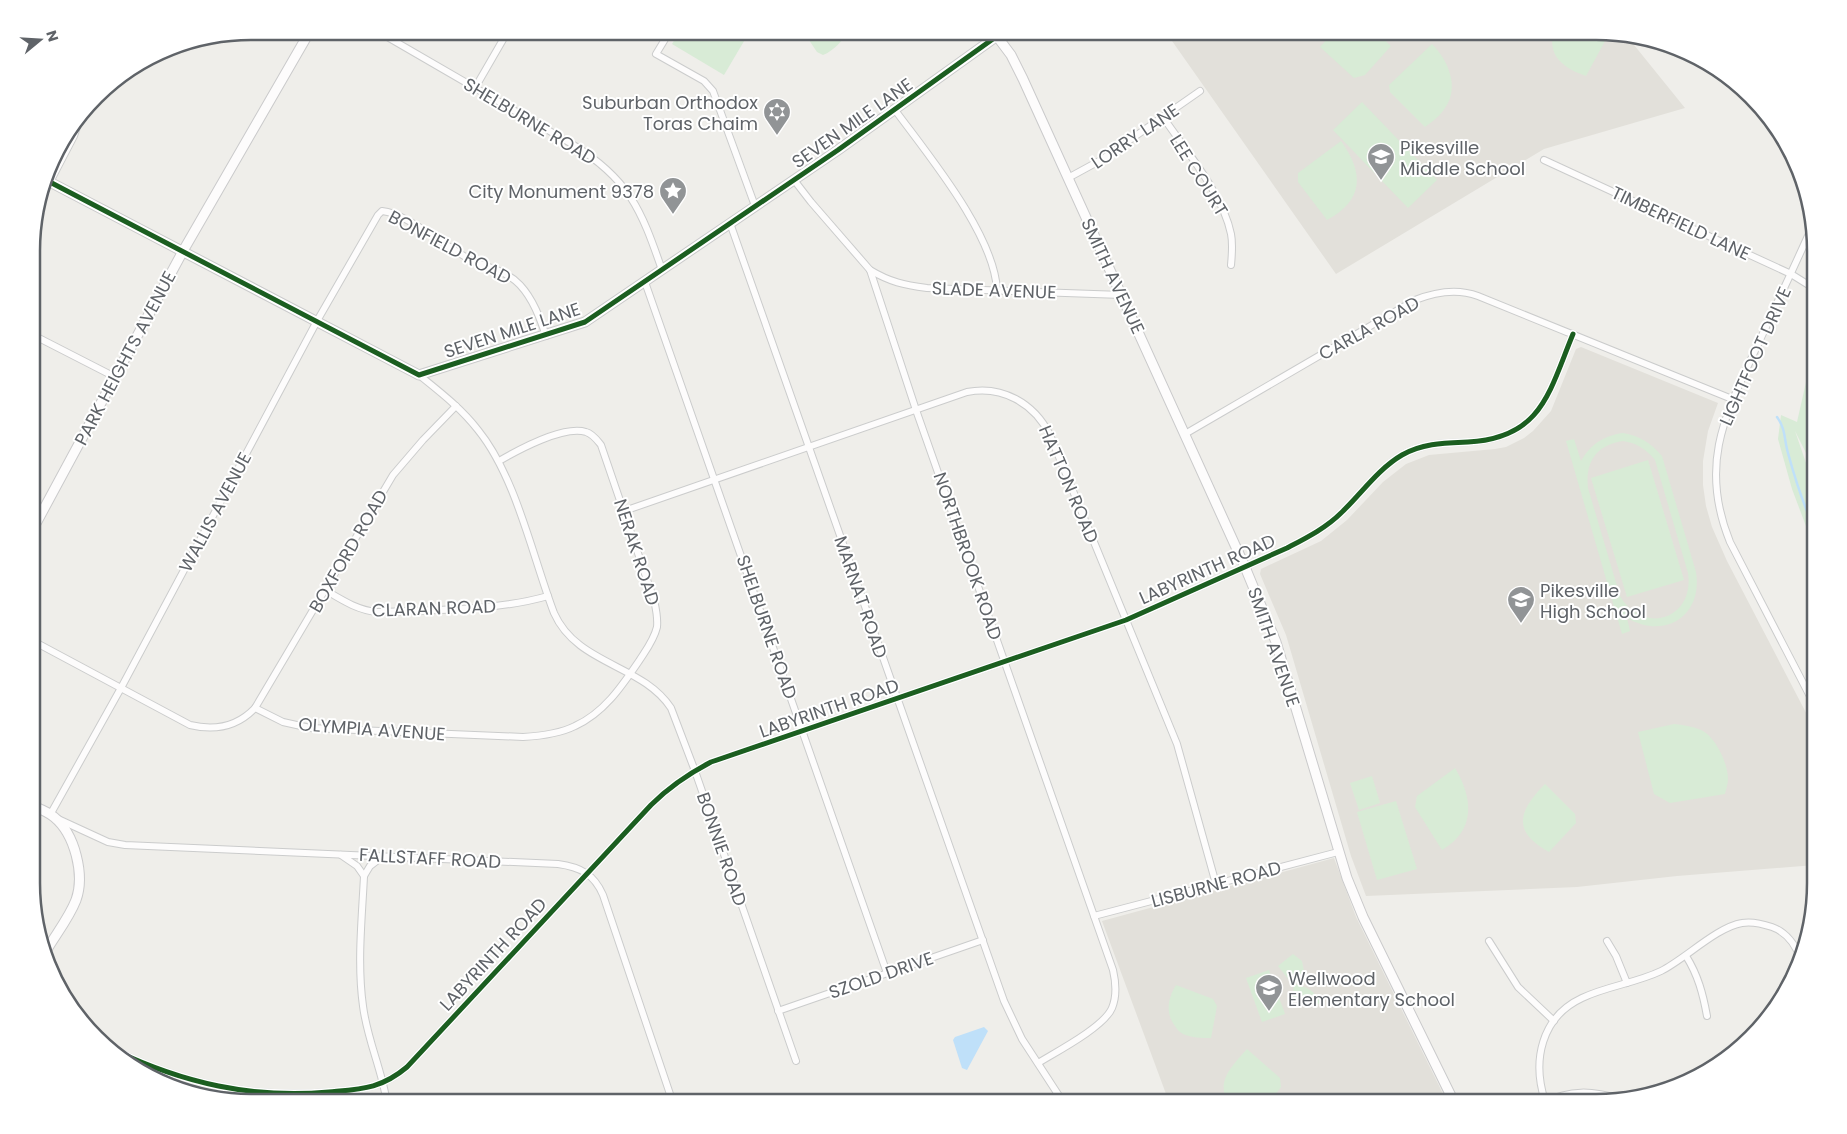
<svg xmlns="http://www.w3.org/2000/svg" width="1847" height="1134" font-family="Poppins,sans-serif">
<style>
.education{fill:#e2e0da}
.green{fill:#d8ebd6;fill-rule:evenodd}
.water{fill:#bfe0f9}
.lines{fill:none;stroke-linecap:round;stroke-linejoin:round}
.stream{stroke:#bfe0f9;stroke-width:2.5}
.street-casing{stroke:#cbcccc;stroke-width:8}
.secondary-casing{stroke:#cacacb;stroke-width:11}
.street{stroke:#fdfcfc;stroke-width:6}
.secondary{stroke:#fdfcfc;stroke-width:9}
.cycleway-casing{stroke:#fff;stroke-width:8}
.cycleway{stroke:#1b5e20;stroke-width:5}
.labels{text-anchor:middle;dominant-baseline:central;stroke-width:4;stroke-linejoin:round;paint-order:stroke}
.poi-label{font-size:18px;fill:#5f6368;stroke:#fff;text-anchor:start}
.street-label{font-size:18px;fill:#5f6368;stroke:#fff}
.rim{fill:none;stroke:#5f6368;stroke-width:2.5}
</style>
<rect width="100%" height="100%" fill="#efeeea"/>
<g class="education">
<polygon points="1165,31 1596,31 1626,35 1685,108 1544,149 1336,274"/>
<polygon points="1581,347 1718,403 1708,431 1703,461 1703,485 1706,506 1712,527 1727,561 1815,730 1815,865 1677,876 1577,887 1366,896 1351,856 1286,635 1260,574 1261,569 1321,541 1347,520 1383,482 1406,464 1429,455 1495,449 1506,447 1524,438 1533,431 1551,411 1576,349"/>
<polygon points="1334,858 1356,917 1447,1102 1169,1102 1102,921"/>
</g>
<g class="green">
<polygon points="680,31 750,31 724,75 672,44"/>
<path d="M803,31H850C842,40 834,51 823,55L817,52Z"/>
<path d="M1340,31C1364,31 1373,27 1391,46L1365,75L1354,78L1320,47L1328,38Z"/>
<path d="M1554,31H1596L1603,33L1605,41L1586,76C1565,69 1546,56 1554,31Z"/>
<path d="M1432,44C1448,60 1460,87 1445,108C1440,116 1433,121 1425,127L1390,92L1389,85Z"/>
<polygon points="1362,102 1437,180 1408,208 1333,130"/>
<path d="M1341,141C1364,173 1364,200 1327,220L1298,182V173Z"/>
<polygon points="1811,360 1815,362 1815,471 1795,431 1815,489 1815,550 1792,489 1778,439 1781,415 1797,422"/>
<path d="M1623,433C1640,436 1651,443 1662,456L1696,572C1703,616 1665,640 1627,618L1630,631L1622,634L1566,441L1574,439L1581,461C1591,444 1603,436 1623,433ZM1623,441C1637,443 1646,449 1655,460L1688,573C1695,619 1643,636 1620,596L1588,488C1585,461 1597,445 1623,441Z"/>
<polygon points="1648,460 1684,580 1627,597 1591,478"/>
<path d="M1674,724C1683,725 1692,726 1701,730C1715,736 1728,763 1728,779C1728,784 1726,789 1725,794L1670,803L1654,794L1638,732Z"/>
<path d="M1455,768C1473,798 1476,830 1442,850L1415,807L1417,796Z"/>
<polygon points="1372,776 1380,803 1359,810 1350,783"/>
<path d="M1545,784L1575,814L1576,823L1549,852C1512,832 1518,811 1545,784Z"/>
<polygon points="1396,801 1417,869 1377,880 1357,812"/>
<polygon points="1293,954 1302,961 1305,977 1301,981 1292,984 1278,966"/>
<polygon points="1269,970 1285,1014 1262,1022 1246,978"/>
<path d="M1294,984C1306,986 1315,991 1321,1003L1305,1008C1302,1002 1299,1000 1292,1000Z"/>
<path d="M1176,985L1213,999L1217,1006L1211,1038C1201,1038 1192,1038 1183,1034C1179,1032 1177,1029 1175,1026C1165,1013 1168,998 1176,985Z"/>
<path d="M1247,1049L1280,1078L1281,1087L1270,1102H1228C1215,1081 1234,1064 1247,1049Z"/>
</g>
<polygon class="water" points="984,1027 988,1031 967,1070 962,1068 953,1040 955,1037"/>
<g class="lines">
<path class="stream" d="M1777,417C1786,429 1784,440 1788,453C1795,479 1804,506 1815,530"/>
<defs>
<g id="street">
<path d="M377,31L572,144C629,179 641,209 662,270"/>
<polyline points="670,31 656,54 704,81 713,91 755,206"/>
<polyline points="475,88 508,31"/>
<path d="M895,110C928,155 994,234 997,290"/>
<path d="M1163,117C1186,151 1223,194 1231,234C1233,244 1232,254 1231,265"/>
<polyline points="1544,160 1791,274 1815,289"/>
<polyline points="1068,178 1101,160 1200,91"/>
<path d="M794,180L811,202L870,270L916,410L1113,970C1116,983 1117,996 1112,1008C1104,1027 1056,1052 1038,1063"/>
<polyline points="50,182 74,136 79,121"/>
<polyline points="730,223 1004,1001 1022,1039 1063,1102"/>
<path d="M1812,227C1795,265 1777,303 1759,342C1726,413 1698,463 1730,542L1815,706"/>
<path d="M870,270C890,282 904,285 927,288L1122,295"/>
<polyline points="645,282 887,973"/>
<polyline points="33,335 115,377"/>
<path d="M419,375C440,392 461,408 478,430C516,477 532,555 554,613C577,665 642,664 671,708L695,771L796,1061"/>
<path d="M1185,434L1415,300C1435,292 1457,288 1478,296L1732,399"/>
<path d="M624,511L967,392C1002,385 1034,403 1050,435L1177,744L1216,884"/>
<path d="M325,590C342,600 357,610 377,612C431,610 496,611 548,596"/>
<path d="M33,641L190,725C215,731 237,727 255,708L393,475L423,440L456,406"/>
<path d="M255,708L283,722L310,728L523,737C541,736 559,734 575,726C604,713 622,686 639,661C646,650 654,640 657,627C658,617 656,609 654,600L601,445C597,440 593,434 586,432C564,425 518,450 499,461"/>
<path d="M50,815L121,688L317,321L378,215L382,211C407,213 448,249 473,261C489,268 507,271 520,285C533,299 540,318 546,336"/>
<path d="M58,819L108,842L125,845L558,864C580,867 594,874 603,895L673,1103"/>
<polyline points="341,855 357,866 364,876"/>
<path d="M383,856L370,866L364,876C362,918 357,963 363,1006C367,1039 382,1070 387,1103"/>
<polyline points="1094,916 1338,852"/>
<polyline points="1489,941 1518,987 1554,1021"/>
<polyline points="1607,941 1616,956 1627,983"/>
<path d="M1686,956C1698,975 1703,994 1707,1016"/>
<polyline points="778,1011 983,940"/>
<path d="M114,1050C183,1083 252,1099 329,1092C361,1089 381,1089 407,1067L651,805C669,787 688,774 711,762L1126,620L1287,548C1306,538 1326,528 1341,513C1361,494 1378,469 1402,455C1423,443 1445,443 1468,442C1542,438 1549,392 1573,334"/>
<path d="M1545,1101C1532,1061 1541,1017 1582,998C1607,986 1636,983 1661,971C1685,959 1717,927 1742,923C1752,921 1763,924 1772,927C1786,932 1796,945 1801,960"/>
<path d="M1543,1102C1571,1090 1591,1090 1620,1099"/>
</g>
<g id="secondary">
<polyline points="993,31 1011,55 1023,79 1245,567 1276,642 1347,878 1363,917 1454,1102"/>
<polyline points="46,180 419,375 585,322 838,150 1004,31"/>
<polyline points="33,529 183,251 310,31"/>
<path d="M33,806C40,809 48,812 54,817C75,834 85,875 76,900C69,918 56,934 46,951"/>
</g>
</defs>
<use href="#street" class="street-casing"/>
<use href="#secondary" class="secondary-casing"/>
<use href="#street" class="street"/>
<use href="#secondary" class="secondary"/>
<defs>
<g id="cycleway">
<polyline points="46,180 419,375 585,322 838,150 1004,31"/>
<path d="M114,1050C183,1083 252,1099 329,1092C361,1089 381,1089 407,1067L651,805C669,787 688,774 711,762L1126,620L1287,548C1306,538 1326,528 1341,513C1361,494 1378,469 1402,455C1423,443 1445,443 1468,442C1542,438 1549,392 1573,334"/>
</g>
</defs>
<use href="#cycleway" class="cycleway-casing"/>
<use href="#cycleway" class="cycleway"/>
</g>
<defs>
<symbol id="synagogue-pin" viewBox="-11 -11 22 30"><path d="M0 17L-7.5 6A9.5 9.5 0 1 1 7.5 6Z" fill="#919496" stroke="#fff"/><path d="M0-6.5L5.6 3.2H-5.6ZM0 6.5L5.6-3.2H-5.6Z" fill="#fff"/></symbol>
<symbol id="school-pin" viewBox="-11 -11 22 30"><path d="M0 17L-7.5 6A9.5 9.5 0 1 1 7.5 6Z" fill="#919496" stroke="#fff"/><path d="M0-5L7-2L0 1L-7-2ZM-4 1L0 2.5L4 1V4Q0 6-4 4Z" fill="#fff"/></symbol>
<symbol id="sight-pin" viewBox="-11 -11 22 30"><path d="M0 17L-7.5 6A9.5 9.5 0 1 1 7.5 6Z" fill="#919496" stroke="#fff"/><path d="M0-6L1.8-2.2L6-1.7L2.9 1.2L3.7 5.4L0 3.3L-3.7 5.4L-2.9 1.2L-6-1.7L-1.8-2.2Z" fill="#fff"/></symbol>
</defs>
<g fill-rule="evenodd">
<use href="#synagogue-pin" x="761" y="96" width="32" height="43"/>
<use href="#school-pin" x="1365" y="141" width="32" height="43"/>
<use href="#sight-pin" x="657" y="175" width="32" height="43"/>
<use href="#school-pin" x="1505" y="584" width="32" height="43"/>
<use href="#school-pin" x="1253" y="972" width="32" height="43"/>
</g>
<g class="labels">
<g class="poi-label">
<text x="758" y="102" text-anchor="end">Suburban Orthodox<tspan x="758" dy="21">Toras Chaim</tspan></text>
<text x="1400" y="147">Pikesville<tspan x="1400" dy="21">Middle School</tspan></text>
<text x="654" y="191" text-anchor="end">City Monument 9378</text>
<text x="1540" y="590">Pikesville<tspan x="1540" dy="21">High School</tspan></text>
<text x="1288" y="978">Wellwood<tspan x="1288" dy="21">Elementary School</tspan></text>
</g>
<g class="street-label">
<text transform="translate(530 121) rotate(31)">SHELBURNE ROAD</text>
<text transform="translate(852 123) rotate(-35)">SEVEN MILE LANE</text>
<text transform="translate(1135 136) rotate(-34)">LORRY LANE</text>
<text transform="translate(1199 175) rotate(58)">LEE COURT</text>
<text transform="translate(1681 223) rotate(25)">TIMBERFIELD LANE</text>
<text transform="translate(450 247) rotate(28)">BONFIELD ROAD</text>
<text transform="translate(1113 276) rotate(65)">SMITH AVENUE</text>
<text transform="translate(994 290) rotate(2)">SLADE AVENUE</text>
<text transform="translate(1369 328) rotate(-29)">CARLA ROAD</text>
<text transform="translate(512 330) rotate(-18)">SEVEN MILE LANE</text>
<text transform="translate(1755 356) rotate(-66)">LIGHTFOOT DRIVE</text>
<text transform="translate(125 358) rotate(-62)">PARK HEIGHTS AVENUE</text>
<text transform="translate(1069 484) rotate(67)">HATTON ROAD</text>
<text transform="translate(215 512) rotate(-62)">WALLIS AVENUE</text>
<text transform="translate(348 551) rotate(-60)">BOXFORD ROAD</text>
<text transform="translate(637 552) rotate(72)">NERAK ROAD</text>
<text transform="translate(968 556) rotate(71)">NORTHBROOK ROAD</text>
<text transform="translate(1207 569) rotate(-24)">LABYRINTH ROAD</text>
<text transform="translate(861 597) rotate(71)">MARNAT ROAD</text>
<text transform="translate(434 608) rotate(-2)">CLARAN ROAD</text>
<text transform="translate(767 627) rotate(71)">SHELBURNE ROAD</text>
<text transform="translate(1274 647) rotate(71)">SMITH AVENUE</text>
<text transform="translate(829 708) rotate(-19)">LABYRINTH ROAD</text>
<text transform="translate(372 729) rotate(4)">OLYMPIA AVENUE</text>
<text transform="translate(722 849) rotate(71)">BONNIE ROAD</text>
<text transform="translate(430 858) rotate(3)">FALLSTAFF ROAD</text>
<text transform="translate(1216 884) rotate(-15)">LISBURNE ROAD</text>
<text transform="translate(493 954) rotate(-47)">LABYRINTH ROAD</text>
<text transform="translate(881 975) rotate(-19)">SZOLD DRIVE</text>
</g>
</g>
<path d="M0 0H1847V1134H0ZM251 40H1596A211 211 0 0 1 1807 251V883A211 211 0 0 1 1596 1094H251A211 211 0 0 1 40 883V251A211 211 0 0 1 251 40Z" fill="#fff" fill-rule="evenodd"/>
<path class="rim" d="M251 40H1596A211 211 0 0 1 1807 251V883A211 211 0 0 1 1596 1094H251A211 211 0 0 1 40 883V251A211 211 0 0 1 251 40Z"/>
<g transform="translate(40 40) rotate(72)" stroke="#ffffff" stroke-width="4" paint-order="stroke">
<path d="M0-4L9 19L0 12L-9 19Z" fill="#5f6368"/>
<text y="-8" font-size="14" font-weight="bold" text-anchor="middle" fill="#5f6368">N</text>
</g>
</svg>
